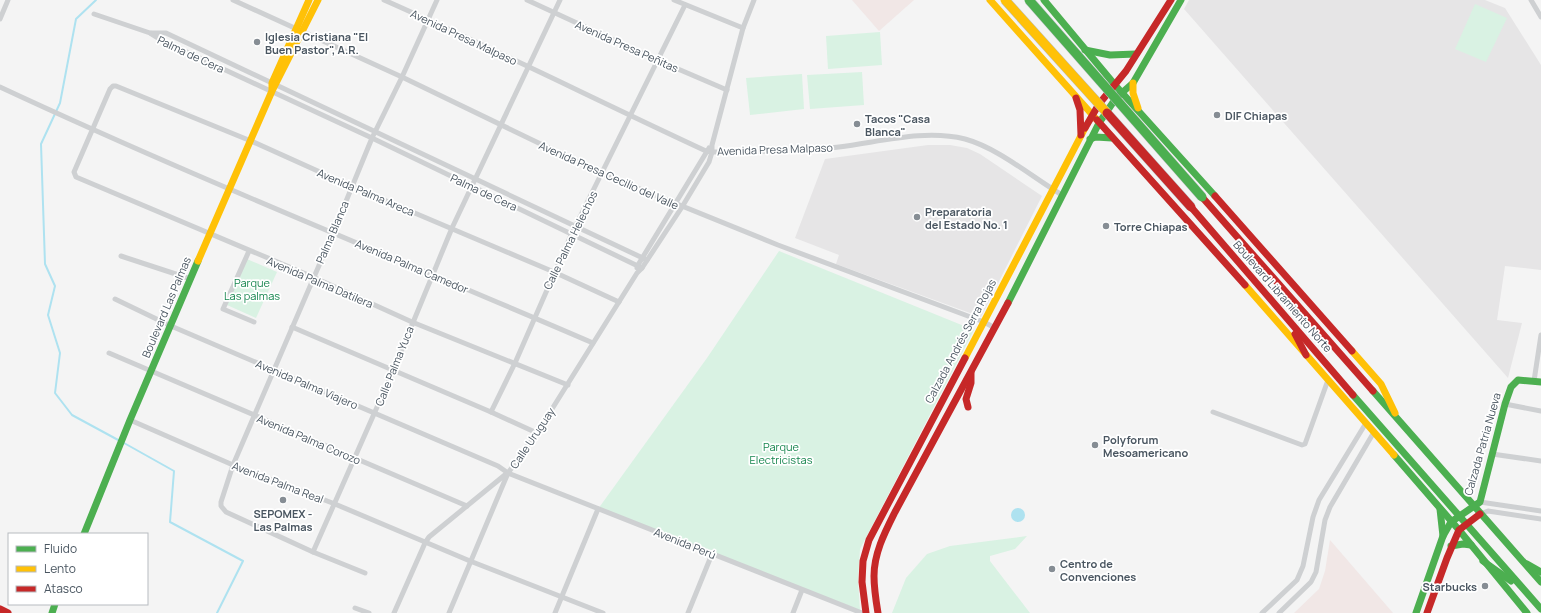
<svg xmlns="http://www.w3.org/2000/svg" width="1541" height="613" font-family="Manrope,sans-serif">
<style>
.education{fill:#e6e5e6}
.medical{fill:#f1e7e6}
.green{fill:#d9f2e3}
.water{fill:#aee2f0}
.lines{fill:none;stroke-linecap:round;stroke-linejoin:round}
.stream{stroke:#aee2f0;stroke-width:2}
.street{stroke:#ced0d2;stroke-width:5}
.fast{stroke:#4caf50;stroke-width:7}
.slow{stroke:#ffc107;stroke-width:7}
.jam{stroke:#c62828;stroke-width:7}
.fast-bridge-casing{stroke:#b9bec3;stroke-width:10;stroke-linecap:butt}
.slow-bridge-casing{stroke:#b9bec3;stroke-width:10;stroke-linecap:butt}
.jam-bridge-casing{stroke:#b9bec3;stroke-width:10;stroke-linecap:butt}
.fast-bridge{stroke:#4caf50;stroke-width:9}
.slow-bridge{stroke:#ffc107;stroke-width:9}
.jam-bridge{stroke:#c62828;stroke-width:9}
.poi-dot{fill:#868d94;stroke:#fff;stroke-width:1.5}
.labels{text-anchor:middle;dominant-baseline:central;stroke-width:3.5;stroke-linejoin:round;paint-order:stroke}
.poi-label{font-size:11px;font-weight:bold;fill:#4a5661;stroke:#fff;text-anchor:start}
.street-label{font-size:11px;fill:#4a5661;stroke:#fff}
.park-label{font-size:11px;fill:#17864f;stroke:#fff}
</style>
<rect width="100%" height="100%" fill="#f4f4f4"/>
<g class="education">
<polygon points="1189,0 1485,0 1505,8 1541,65 1541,270 1505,266 1497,320 1522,323 1508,378 1184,9"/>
<polygon points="928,145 950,145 967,148 980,154 1042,196 981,317 836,264 839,255 795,238 825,159"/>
</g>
<g class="medical">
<polygon points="852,0 914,0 879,31"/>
<polygon points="1330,540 1393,613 1294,613 1319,589 1325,571"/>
</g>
<g class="green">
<polygon points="1475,4 1507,18 1486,62 1455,49"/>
<polygon points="880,32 882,65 828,69 826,36"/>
<polygon points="862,72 864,105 810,109 807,75"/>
<polygon points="802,74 804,109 750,115 746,78"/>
<polygon points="779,251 974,330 860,549 858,581 860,610 598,509 707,358"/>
<polygon points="247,259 277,272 256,318 227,305"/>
<polygon points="1027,536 1015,549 990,556 990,561 1030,613 892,613 906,578 927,554 950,546"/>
</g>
<circle class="water" cx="1018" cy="515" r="7"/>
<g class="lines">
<g class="stream">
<polyline points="96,0 76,19 60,103 41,144 45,264 55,286 48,315 60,353 55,393 72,415 120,441"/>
<polyline points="124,443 174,471 170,522 243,561 217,613"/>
</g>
<g class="street">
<polyline points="233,0 402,77 603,174 778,245 984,322 995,328"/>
<path d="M384,0C493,48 598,101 706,151L712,152C754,151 797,152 839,147C880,142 924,129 965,139C998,148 1032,177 1062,195"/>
<polyline points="527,0 657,60 727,90"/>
<polyline points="674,0 743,28"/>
<polyline points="1531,0 1541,17"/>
<polyline points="94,14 150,33 163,41 372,138 642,268"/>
<polyline points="0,19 8,0"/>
<polyline points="151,33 166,33 647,260"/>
<path d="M0,87C195,178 396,258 593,343"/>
<polyline points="249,251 223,309 254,322"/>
<polyline points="121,256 191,279"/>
<polyline points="637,268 638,265 709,148"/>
<polyline points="115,299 171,326 498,466 508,473 862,613"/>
<polyline points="292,327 491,412 537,433"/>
<polyline points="109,353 467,506"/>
<polyline points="1534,381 1541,335"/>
<polyline points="568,385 412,322 313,277 76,177 74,172 110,89 113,86 116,86 251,141 351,186 554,272 619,302"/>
<polyline points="1505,404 1541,411"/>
<polyline points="491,412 515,363 572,233 685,5"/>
<polyline points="1213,412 1302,445 1305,444 1328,380"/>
<polyline points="130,420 233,465 335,504 470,561 603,613"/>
<polyline points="1492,454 1541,461"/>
<polyline points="1480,502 1541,511"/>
<polyline points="1480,514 1488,511 1541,519"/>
<polyline points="313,552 393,371 452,228 560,0"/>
<polyline points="365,573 313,552 226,512 221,506 221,502 233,465 333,233 372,138 402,77 437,0"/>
<polyline points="355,608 369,613"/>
<polyline points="394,613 425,543 429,537 506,474"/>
<polyline points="449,613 508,473 537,433 637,273 642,268 682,207 709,162 712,152 712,145 743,28 754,0"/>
<polyline points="555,613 598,509"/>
<polyline points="688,613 712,554"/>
<polyline points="793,613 802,590"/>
<polyline points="1262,613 1297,580 1303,566 1313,517 1319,500 1366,423"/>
<polyline points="1279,613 1311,582 1316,572 1325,520 1330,507 1374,432"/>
</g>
<g class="fast">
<polyline points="1044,0 1115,85 1215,196"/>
<polyline points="1085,50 1110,55 1136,54"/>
<polyline points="1090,139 1096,137 1112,138"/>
<polyline points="1008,303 1099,123 1116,98 1133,83 1181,0"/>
<polyline points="1373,391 1541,582"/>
<polyline points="1353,395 1541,609"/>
<polyline points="1394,455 1459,530 1527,613"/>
<polyline points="1440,509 1443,536"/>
<polyline points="84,534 130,420 198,261"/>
<polyline points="1451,546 1463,544 1471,545"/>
<polyline points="1483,561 1511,581"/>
<polyline points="1527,564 1541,572"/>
<polyline points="52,613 55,604"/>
<polyline points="1416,613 1443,536 1451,522 1480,502 1505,404 1511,387 1518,380 1541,382"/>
</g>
<g class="slow">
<polyline points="990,0 1097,120"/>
<polyline points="1133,83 1133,93 1138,108"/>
<polyline points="272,89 272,83 309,0"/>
<polyline points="198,261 272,91 318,0"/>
<polyline points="1245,285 1394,455"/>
<polyline points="1352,351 1381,384 1395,413"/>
<polyline points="965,358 1085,128"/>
</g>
<g class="jam">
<polyline points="1076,98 1080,110 1081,135"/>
<polyline points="1097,120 1245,285"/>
<polyline points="1085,128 1099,104 1126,71 1171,0"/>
<polyline points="1215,196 1352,351"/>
<polyline points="1202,197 1373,391"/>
<polyline points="1191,207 1353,395"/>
<polyline points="1295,334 1306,355"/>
<polyline points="968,407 966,399 971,383 971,373"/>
<polyline points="0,609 8,613"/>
<polyline points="866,613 862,582 863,561 869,540 965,358"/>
<path d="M878,613C876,601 874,588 874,576C874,553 885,532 895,512L1008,303"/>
<polyline points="1427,613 1447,558 1459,530 1480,514"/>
</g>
<defs>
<polyline id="fast-bridge" points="1029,0 1202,197"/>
<polyline id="slow-bridge" points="1005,0 1107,113"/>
<polyline id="jam-bridge" points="1107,113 1191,207"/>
</defs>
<use href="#fast-bridge" class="fast-bridge-casing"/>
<use href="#slow-bridge" class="slow-bridge-casing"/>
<use href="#jam-bridge" class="jam-bridge-casing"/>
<use href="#fast-bridge" class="fast-bridge"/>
<use href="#slow-bridge" class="slow-bridge"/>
<use href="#jam-bridge" class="jam-bridge"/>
</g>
<g class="poi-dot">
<circle cx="257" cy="42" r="4"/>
<circle cx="1217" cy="115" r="4"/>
<circle cx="857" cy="124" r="4"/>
<circle cx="917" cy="217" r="4"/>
<circle cx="1106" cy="226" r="4"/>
<circle cx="1095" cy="445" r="4"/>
<circle cx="283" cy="500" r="4"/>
<circle cx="1052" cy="569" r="4"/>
<circle cx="1485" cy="586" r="4"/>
</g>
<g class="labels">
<g class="poi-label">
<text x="265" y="36">Iglesia Cristiana "El<tspan x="265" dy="13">Buen Pastor", A.R.</tspan></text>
<text x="1225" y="115">DIF Chiapas</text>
<text x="865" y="118">Tacos "Casa<tspan x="865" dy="13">Blanca"</tspan></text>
<text x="925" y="211">Preparatoria<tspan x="925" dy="13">del Estado No. 1</tspan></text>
<text x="1114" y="226">Torre Chiapas</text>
<text x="1103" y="439">Polyforum<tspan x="1103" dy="13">Mesoamericano</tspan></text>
<text x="283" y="513" text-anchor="middle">SEPOMEX -<tspan x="283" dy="13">Las Palmas</tspan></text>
<text x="1060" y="563">Centro de<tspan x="1060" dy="13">Convenciones</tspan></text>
<text x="1477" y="586" text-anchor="end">Starbucks</text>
</g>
<g class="street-label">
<text transform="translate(464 37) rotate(25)">Avenida Presa Malpaso</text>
<text transform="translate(627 46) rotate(24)">Avenida Presa Peñitas</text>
<text transform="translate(191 54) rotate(25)">Palma de Cera</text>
<text transform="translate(775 149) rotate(-2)">Avenida Presa Malpaso</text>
<text transform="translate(609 175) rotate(24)">Avenida Presa Cecilio del Valle</text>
<text transform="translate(366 192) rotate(23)">Avenida Palma Areca</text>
<text transform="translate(484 192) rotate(25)">Palma de Cera</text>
<text transform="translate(332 232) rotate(-67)">Palma Blanca</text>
<text transform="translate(570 240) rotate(-64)">Calle Palma Helechos</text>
<text transform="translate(412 266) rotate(23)">Avenida Palma Camedor</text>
<text transform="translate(320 282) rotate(23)">Avenida Palma Datilera</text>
<text transform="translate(1283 296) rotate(49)">Boulevard Libramiento Norte</text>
<text transform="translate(166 307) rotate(-67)">Boulevard Las Palmas</text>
<text transform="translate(960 341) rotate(-62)">Calzada Andrés Serra Rojas</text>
<text transform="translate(394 366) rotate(-68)">Calle Palma Yuca</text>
<text transform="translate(307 384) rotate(23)">Avenida Palma Viajero</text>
<text transform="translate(532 438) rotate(-56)">Calle Uruguay</text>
<text transform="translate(309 439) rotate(23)">Avenida Palma Corozo</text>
<text transform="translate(1482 444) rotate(-74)">Calzada Patria Nueva</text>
<text transform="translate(278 482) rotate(21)">Avenida Palma Real</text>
<text transform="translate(685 543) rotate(22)">Avenida Perú</text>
</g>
<g class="park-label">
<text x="252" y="282">Parque<tspan x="252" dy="13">Las palmas</tspan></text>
<text x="781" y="446">Parque<tspan x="781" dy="13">Electricistas</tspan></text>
</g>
</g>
<rect x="8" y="533" width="140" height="72" fill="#ffffff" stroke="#b7bbc0"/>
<rect x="16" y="546" width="20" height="6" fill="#4caf50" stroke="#b7bbc0"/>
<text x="44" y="553" font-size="12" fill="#4a5661">Fluido</text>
<rect x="16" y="566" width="20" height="6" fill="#ffc107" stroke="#b7bbc0"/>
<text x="44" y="573" font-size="12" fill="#4a5661">Lento</text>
<rect x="16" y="586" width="20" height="6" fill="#c62828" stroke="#b7bbc0"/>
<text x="44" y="593" font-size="12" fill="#4a5661">Atasco</text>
</svg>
